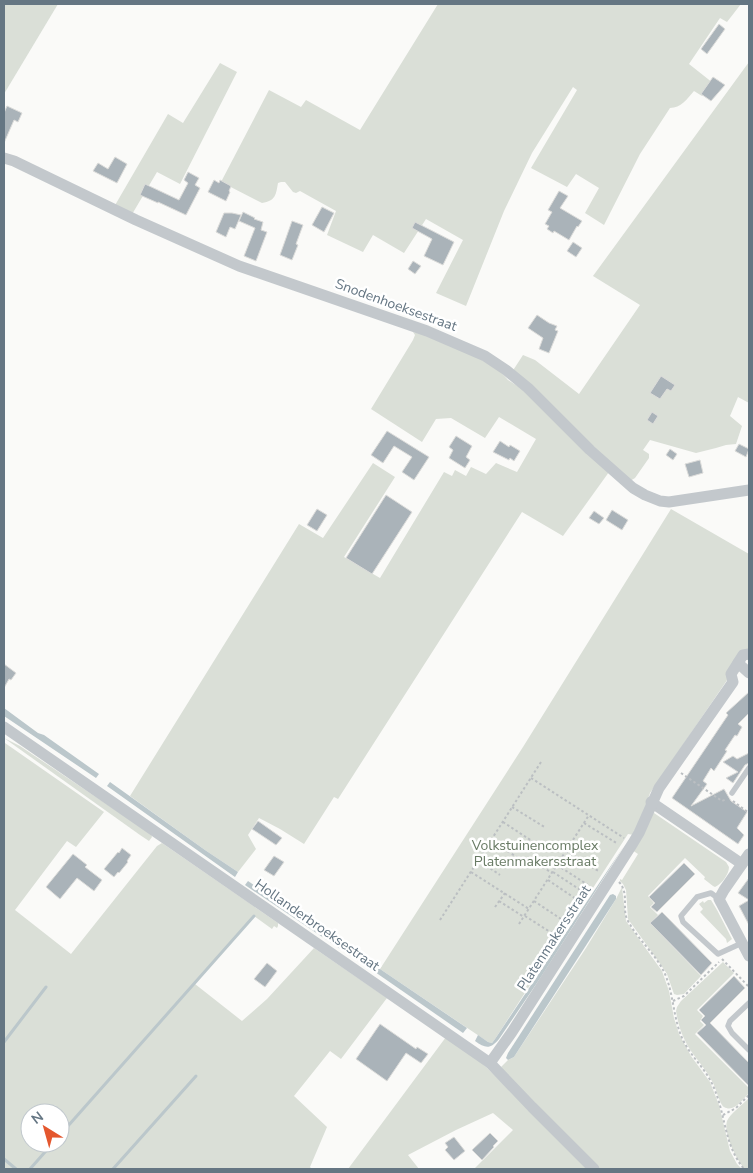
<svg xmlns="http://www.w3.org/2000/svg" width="753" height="1173" font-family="'Nunito Sans',sans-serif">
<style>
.green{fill:#dadfd7;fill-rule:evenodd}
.water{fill:#bbc7cb}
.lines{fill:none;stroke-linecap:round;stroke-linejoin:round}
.stream{stroke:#bbc7cb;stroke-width:3}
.building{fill:#aab3b9;stroke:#dcdcda}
.path{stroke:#bbbfc2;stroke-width:2;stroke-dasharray:2.5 2.5;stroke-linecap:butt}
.lane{stroke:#c3c8cc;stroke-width:5.5}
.street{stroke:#c3c8cc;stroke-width:11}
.labels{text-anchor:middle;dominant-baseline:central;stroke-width:5;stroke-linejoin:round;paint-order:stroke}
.street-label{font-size:14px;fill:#657683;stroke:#fff}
.park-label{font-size:14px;fill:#687a64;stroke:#fff}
</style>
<rect width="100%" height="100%" fill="#fafaf8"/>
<g class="green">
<polygon points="4,4 58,4 4,94"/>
<path d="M438,4H741L727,22L720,18L689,64L713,83L702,96L694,91C687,99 681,108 670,108L640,154L604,225L585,213L599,188L576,174L567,187L531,168L577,90L573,87L532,153L504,211L466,306L436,293L463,240L426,219L404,253L373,235L363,252L327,235L336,211L300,191L296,193L293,192L285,182H281L278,183C276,194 276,201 262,203L221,182L269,90L301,107L306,100L360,130Z"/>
<polygon points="749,62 749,403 738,397 730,416 742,426 736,444 726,445 716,448 696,453 650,440 643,450 649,454 649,458 635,478 630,481 512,372 523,355 535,360 579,394 640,305 593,276"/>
<polygon points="220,63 237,72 180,184 157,172 131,216 114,207 168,114 183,123"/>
<polygon points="413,332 430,336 463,349 499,370 508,380 527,392 609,472 563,536 522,512 338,799 334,797 304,844 280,829 259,818 248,835 256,849 238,872 205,850 130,796 299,524 323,538 373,463 395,477 344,557 380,578 444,472 452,476 455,470 466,476 471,467 486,474 496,463 517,472 536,439 499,417 485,438 451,418 436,419 422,442 371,409 413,340 415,335"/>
<polygon points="671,509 749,554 749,648 650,793 639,827 634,835 628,834 495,1039 492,1043 488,1042 380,969 523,747"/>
<polygon points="4,738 20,746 151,834 152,837 149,841 140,835"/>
<path d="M5,743L104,812L76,847L67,841L15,910L71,954L157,846L162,843L278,923V926L277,928L274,926L272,929L254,916L195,984L242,1021L267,999L314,948L387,998L341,1059L330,1051L294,1096L327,1127L310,1167L312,1169H4V745ZM30,1113H60V1143H30Z"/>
<path d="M654,813L726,862L729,867C729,874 722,884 715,887L713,886L704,879L705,877L685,858L648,896L654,903L650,907L658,915L650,923L701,976L684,994L677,995L674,994L667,974L661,965L628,919L626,890L623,884L620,881V879L622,880L638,854L632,850L652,814Z"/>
<polygon points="622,887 626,921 662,971 669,991 674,1018 679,1034 691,1056 710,1082 719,1105 730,1151 737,1164 742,1169 600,1169 505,1073 501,1067 508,1060 514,1057 586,948 616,899"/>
<polygon points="708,900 711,900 717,910 732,939 727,943 726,939 700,912 703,909 699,904 703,901 704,903"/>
<path d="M723,962L734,973L697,1010L703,1016L700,1021L704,1025L695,1034L749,1088V1093C743,1099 734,1113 724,1107C720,1105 716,1088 713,1083C707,1071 698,1061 691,1051C683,1039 678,1025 676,1011L677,1007L681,1001Z"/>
<polygon points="446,1037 476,1057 590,1169 474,1169 513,1130 493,1113 456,1130 408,1155 419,1169 348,1169"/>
<path d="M749,1098V1169H745C737,1161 723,1133 727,1121C730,1114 743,1104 749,1098Z"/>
</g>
<g class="water">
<polygon points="4,708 38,733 44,735 99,774 96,778 4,716"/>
<polygon points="110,782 205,850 238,872 235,877 107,786"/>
<path d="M624,846L541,977L499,1039C490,1050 485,1048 475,1041L478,1035L488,1042L492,1043L495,1039Z"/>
<polygon points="248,881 364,959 361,963 245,885"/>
<polygon points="613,894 616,896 616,899 514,1057 508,1060 506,1058 508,1053 610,895"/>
<polygon points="378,968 380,969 467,1028 463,1033 375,972"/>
</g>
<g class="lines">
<g class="stream">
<polyline points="4,1042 46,987"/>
<polyline points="60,1135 254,916"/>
<polyline points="4,1159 16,1169"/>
<polyline points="30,1169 53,1143"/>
<polyline points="113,1169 196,1076"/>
</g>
</g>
<g class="building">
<polygon points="719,24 725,29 707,54 701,49"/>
<polygon points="713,77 725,85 711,101 701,94"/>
<polygon points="7,106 22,113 18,122 14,120 4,143 4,113"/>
<polygon points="115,157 127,164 117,183 93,171 98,163 108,169"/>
<polygon points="188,172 199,178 195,185 200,188 186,215 158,202 158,203 140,195 145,184 179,200 188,183 184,180"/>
<polygon points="214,180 219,183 220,180 231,186 229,191 230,192 226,201 208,192"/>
<polygon points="559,191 568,196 560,208 582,221 578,227 577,226 569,240 554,231 553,233 547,229 549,226 545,224 552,212 548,210"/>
<polygon points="322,207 334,213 324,232 312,225"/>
<polygon points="243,212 255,218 254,219 263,222 261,230 267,232 256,261 244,256 255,228 239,221"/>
<polygon points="224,213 232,213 241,215 235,229 230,227 226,237 216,232"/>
<polygon points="292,221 303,225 296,244 298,245 292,260 280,255"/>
<polygon points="415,222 454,242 443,265 424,256 432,239 412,228"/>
<polygon points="573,242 582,248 576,257 567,251"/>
<polygon points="413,261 421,266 415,274 408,269"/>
<polygon points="537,315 549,323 557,326 555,330 558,331 549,353 539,349 543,338 528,328"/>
<polygon points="661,376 675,385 671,391 667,389 660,399 650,393"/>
<polygon points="652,412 658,416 653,424 647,420"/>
<polygon points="387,431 429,457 414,480 402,472 412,457 394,446 383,463 371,455"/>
<polygon points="456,436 472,446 466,457 470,460 465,468 449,458 453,450 449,447"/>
<polygon points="500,441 509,447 510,445 520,451 514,461 510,458 509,460 493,452"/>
<polygon points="739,444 749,449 746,457 735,451"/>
<polygon points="670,449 677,454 673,460 666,455"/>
<polygon points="700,460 703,473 689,477 685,464"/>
<polygon points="386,495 412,512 372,574 346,558"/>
<polygon points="317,509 327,515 317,531 307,525"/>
<polygon points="612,510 628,520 622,530 606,520"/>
<polygon points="594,511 604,518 599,524 589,518"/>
<polygon points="4,664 16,673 11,680 9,679 4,688"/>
<polygon points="749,692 749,713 738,724 742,727 737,736 735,735 725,750 727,751 714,771 711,768 703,781 707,784 691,806 724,789 731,801 747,812 737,828 744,835 738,844 672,798 728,715 726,713"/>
<polygon points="749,753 749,763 745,765 733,783 726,778 738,772 723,762 733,756 737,759"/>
<polygon points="258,821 282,838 276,845 252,829"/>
<polygon points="122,848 131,855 127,861 128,862 119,873 118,872 114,877 104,869 118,852 119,853"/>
<polygon points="73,854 87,865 85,867 102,880 94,891 77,878 60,899 46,887"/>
<polygon points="274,856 284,862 274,876 264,870"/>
<polygon points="684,863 695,874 657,912 651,907 655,903 649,897"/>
<polygon points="749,878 749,925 739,906 749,900 738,893"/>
<polygon points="662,912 712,963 701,975 650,923"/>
<polygon points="267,963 277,971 265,987 254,979"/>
<polygon points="734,976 745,988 710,1023 749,1063 749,1086 697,1033 706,1025 701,1020 705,1016 699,1010"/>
<polygon points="380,1024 416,1049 417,1047 428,1054 421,1063 406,1053 387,1081 356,1059"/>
<polygon points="490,1133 498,1141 493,1146 494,1147 482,1160 472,1150"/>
<polygon points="454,1137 465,1151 454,1160 445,1150 448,1147 445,1143"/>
</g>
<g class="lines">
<g class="path">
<polyline points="681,773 722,801 727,799"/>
<polyline points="531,778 624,838"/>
<polyline points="733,801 749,813"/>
<polyline points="512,807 546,828"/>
<polyline points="503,822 535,843"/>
<polyline points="584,823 618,844"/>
<polyline points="491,840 521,860"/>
<polyline points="566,851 600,872"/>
<polyline points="530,859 552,873"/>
<polyline points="478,860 500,875"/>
<polyline points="557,865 588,885"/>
<polyline points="471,872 529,909"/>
<polyline points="553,872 585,893"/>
<polyline points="548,880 579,901"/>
<path d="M619,882C630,894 621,909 628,921C638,940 656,954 665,974C674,995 673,1019 683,1040C691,1057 707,1070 714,1088C726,1116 724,1145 744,1169"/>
<polyline points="499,901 524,917"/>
<polyline points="534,901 567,923"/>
<polyline points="495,907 505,893"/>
<polyline points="525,916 558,937"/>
<polyline points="440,920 541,762"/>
<polyline points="519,924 589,815"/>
<polyline points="722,959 749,987"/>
<polyline points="673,1001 684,996 719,962"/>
<polyline points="723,1115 736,1108 749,1095"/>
</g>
<g class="lane">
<polyline points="732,793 749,768"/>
<polyline points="719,899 711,893 697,897 681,916 683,922 718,954 742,943"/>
<polyline points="749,1003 730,1021 728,1026 732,1033 749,1050"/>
</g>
<g class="street">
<polyline points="4,158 14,161 136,220 239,266 427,331 485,356 506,370 528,388 590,450 633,488 645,495 660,501 669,502 749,490"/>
<polyline points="738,663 749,673"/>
<polyline points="4,727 490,1063 532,1107 594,1169"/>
<polyline points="651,802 742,864"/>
<polyline points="749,854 724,890 719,899 749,956"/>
<polyline points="490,1063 512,1032 633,843 639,833 659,788 733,682 731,674 743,655 749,654"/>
</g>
</g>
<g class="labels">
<g class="street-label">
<text transform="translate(396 305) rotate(20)">Snodenhoeksestraat</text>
<text transform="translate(317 925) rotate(35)">Hollanderbroeksestraat</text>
<text transform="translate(554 938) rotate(-57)">Platenmakersstraat</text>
</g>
<g class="park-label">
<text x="535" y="845">Volkstuinencomplex<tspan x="535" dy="16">Platenmakersstraat</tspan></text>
</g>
</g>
<rect width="753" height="1173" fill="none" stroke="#657683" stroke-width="10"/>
<g transform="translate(45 1128) rotate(323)"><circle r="24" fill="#ffffff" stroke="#c1c8cd"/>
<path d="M0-4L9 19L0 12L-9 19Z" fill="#e4572e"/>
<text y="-8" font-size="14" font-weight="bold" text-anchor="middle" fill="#657683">N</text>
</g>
</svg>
